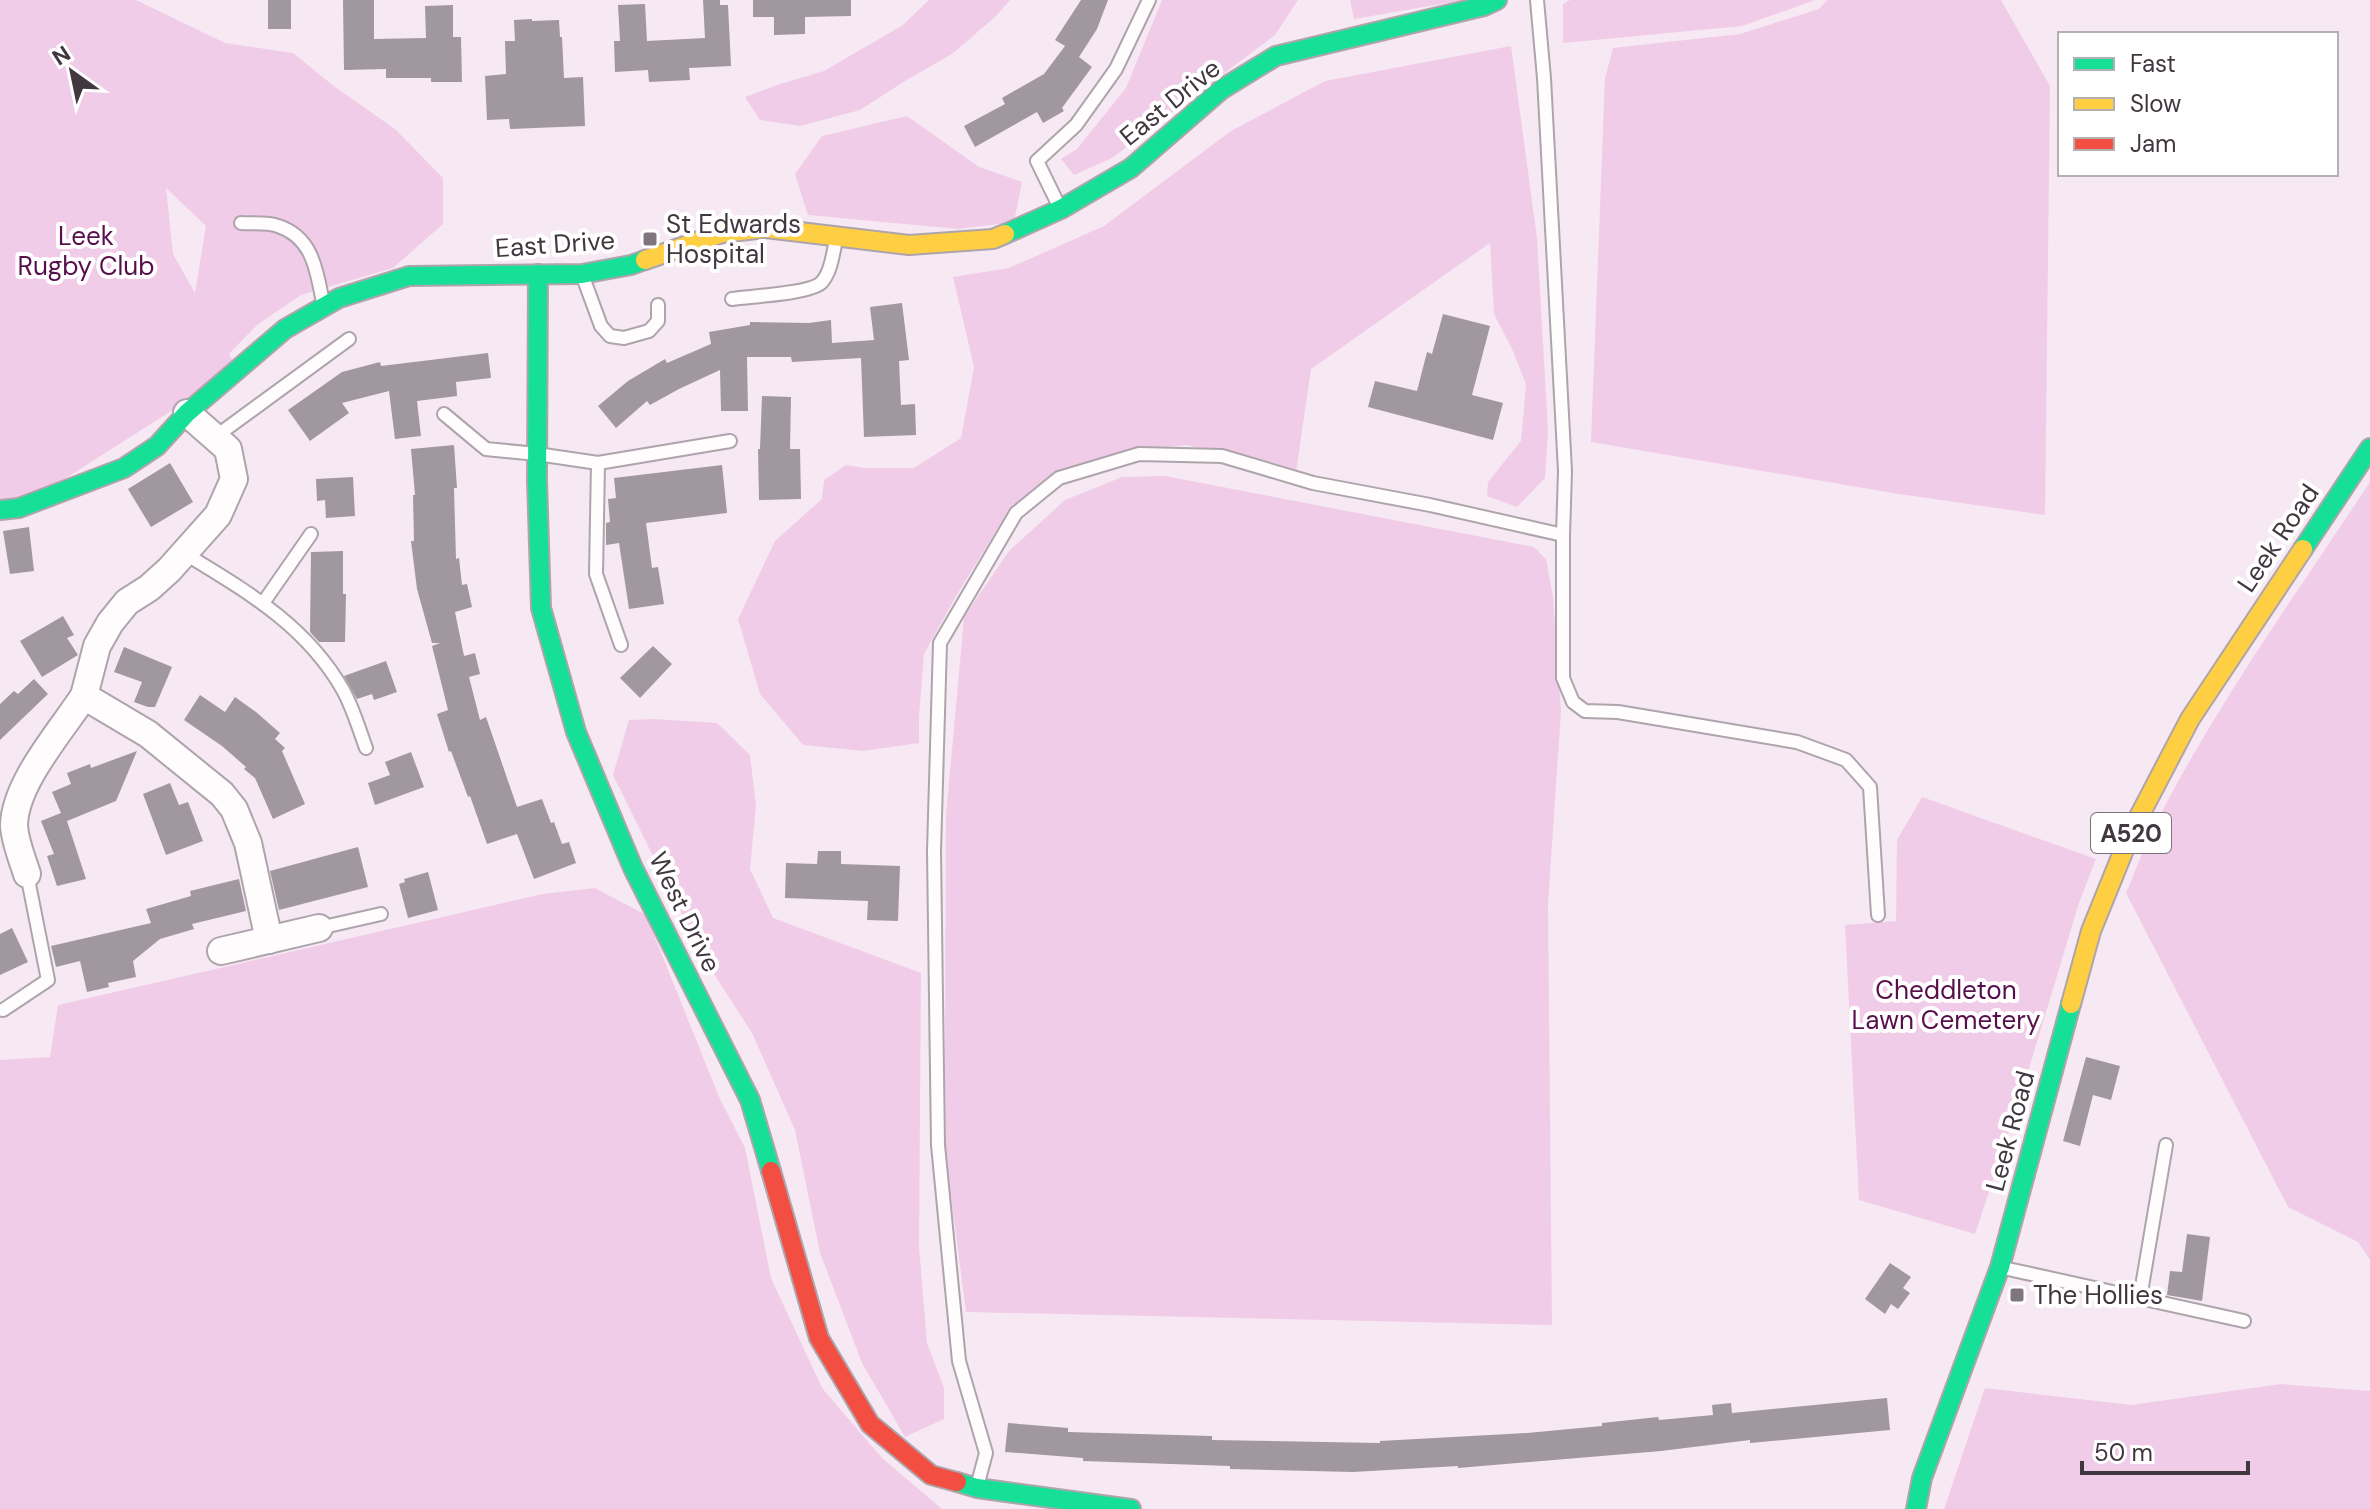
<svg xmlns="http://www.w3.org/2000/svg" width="2370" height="1509" font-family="'DM Sans',sans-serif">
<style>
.green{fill:#f1cce8;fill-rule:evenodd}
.building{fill:#a1979f}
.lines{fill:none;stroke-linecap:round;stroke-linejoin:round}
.lane-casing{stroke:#aea4ac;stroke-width:16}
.street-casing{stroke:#aea4ac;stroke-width:30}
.fast-casing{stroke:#aea4ac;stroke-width:22}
.slow-casing{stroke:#aea4ac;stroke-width:22}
.jam-casing{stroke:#aea4ac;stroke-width:22}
.lane{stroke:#fefcfd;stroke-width:12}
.street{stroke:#fefcfd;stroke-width:26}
.fast{stroke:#16e098;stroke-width:18}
.slow{stroke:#ffcf43;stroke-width:18}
.jam{stroke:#f24e42;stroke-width:18}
.poi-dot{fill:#80757e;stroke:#fff;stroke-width:3}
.labels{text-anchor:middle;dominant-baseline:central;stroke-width:8;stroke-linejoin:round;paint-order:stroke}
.shield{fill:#fff;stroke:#7a7379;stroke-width:2}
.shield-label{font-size:24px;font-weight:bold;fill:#41373f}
.street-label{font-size:26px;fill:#41373f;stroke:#fff}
.poi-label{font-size:26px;fill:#41373f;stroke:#fff;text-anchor:start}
.park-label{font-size:26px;fill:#560f4b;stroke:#fff}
</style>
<rect width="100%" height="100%" fill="#f6e9f3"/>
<g class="green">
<path d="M0,0H136L225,43L293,53L335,87L395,129L443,178V224L393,268L301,295L257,325L229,354L237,369L19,508L0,510ZM166,188L206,226L195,293L173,254Z"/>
<polygon points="929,0 1010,0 994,18 952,54 905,81 860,110 800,126 760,120 745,97 780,84 824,71 903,25"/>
<polygon points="1162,0 1298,0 1275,35 1112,158 1074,175 1061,159 1077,149 1126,88"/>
<polygon points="1350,0 1465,0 1354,19"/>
<polygon points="1570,0 1815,0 1742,26 1563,43 1563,4"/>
<polygon points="1827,0 2001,0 2050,86 2045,515 1899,494 1591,442 1605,78 1613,48 1740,34 1819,9"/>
<polygon points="1511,46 1537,238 1548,431 1545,478 1517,507 1487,496 1488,482 1521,441 1526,384 1512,349 1494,314 1490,243 1311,369 1296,472 1187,445 1127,451 1067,473 1012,505 956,596 924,654 919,716 919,743 863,751 803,745 760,694 738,619 775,541 822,499 824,480 846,465 864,468 914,468 961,438 974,367 953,277 1009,268 1104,226 1231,131 1325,81"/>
<polygon points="907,116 979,167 1022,182 1014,222 958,229 808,215 795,174 822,136"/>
<polygon points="1165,476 1534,547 1546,559 1553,596 1561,712 1548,904 1552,1325 966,1312 946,1157 945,1068 946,816 964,617 1009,551 1065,500 1122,477"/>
<path d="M2370,482V1260L2358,1242L2288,1207L2126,893C2135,873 2142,851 2152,831C2213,709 2295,596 2370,482Z"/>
<polygon points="654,719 717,723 750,755 756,806 750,869 773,918 921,973 919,1246 927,1343 944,1388 944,1419 905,1437 862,1363 820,1253 795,1130 752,1033 703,957 613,775 629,720"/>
<polygon points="1922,797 2096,859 2079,903 2021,1095 1975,1234 1859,1200 1845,925 1896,921 1897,840"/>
<polygon points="595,888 646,915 719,1097 745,1148 771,1278 822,1388 882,1458 942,1509 0,1509 0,1060 50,1057 58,1005 543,894"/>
<polygon points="2281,1384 2370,1391 2370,1509 1944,1509 1985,1388 2131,1405"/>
</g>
<g class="building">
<rect x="268" y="0" width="23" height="29"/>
<polygon points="343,0 374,0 374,39 426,38 425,6 453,5 453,37 461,37 462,82 431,82 431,78 386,78 386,69 344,70"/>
<polygon points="703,0 720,0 720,5 728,5 731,66 689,68 690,80 649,82 648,70 615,72 614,41 620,41 618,5 645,4 647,41 705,38"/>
<polygon points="753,0 851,0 851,16 805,17 805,34 774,35 774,17 753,17"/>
<polygon points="1081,0 1108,0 1097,29 1079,57 1092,67 1062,108 1064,111 1043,123 1037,112 975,147 964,126 1005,104 1002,98 1044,74 1065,46 1055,40"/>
<polygon points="532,19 532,21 559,20 560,37 562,37 564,78 583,77 585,126 510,129 509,119 487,120 485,76 506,74 505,41 515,41 514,20"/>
<polygon points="902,303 909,360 899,361 901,405 915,404 916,435 864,437 861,358 792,362 791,357 747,357 748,411 721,411 720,370 679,389 650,405 647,401 616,428 598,406 628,381 665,359 667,363 711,344 709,332 750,325 750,322 809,323 831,320 832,343 874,340 870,307"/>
<polygon points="1443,314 1490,326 1472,395 1503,403 1493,440 1368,407 1375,381 1417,391 1427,352 1432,354"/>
<polygon points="488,353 491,378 456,382 457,396 417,401 421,436 395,439 389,391 342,403 349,413 310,441 288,410 342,372 380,362 381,366"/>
<polygon points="762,396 791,397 790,449 800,449 801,499 759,500 758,449 760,449"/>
<polygon points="454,445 457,488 454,488 456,559 459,558 462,585 467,584 472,607 455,612 464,656 475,653 480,674 469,677 480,720 486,717 517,807 542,799 551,823 554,822 562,844 569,842 576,863 534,879 517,834 487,844 470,796 468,797 451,751 449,752 437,714 448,710 432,646 440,643 432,643 417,589 411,541 414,541 413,495 415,495 411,449"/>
<polygon points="170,463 193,502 151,527 128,489"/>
<polygon points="722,465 727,513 646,523 652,568 658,567 664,604 629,609 619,543 606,545 606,523 610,522 608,499 616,498 614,478"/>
<polygon points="353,477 355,516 326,518 325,500 317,501 316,479"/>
<polygon points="29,527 34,571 10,574 3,531"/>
<polygon points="343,551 343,594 346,594 345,642 319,642 310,632 311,552"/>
<polygon points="63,616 74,635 67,638 78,655 42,677 20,641"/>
<polygon points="653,646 672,664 640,698 620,678"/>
<polygon points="124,647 172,667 155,707 148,707 134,702 142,682 114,672"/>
<polygon points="386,661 397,692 374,700 372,694 357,699 344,676"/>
<polygon points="34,679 48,694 0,740 0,704 14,691 18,694"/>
<polygon points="200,695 225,712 235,697 256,712 280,733 275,739 285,748 282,751 305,804 273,819 255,778 244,769 246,767 222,746 184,720"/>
<polygon points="137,751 116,801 67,821 86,879 57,886 47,856 54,854 41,821 61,813 52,792 71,784 67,773 90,764 91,768"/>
<polygon points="411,752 424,787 375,805 368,783 390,775 385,762"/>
<polygon points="170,783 179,805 188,802 203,841 166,855 143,794"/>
<polygon points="358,847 368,887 279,910 270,871"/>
<polygon points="818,851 841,851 841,864 900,866 898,921 867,920 868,901 785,898 786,863 817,864"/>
<polygon points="428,872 438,910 408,918 399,884 405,882 404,879"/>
<polygon points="239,879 246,911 192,924 194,929 160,939 133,961 136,977 108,983 109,987 87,992 80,961 56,967 51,946 151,923 146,909 191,896 190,891"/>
<polygon points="12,928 28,962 0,975 0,934"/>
<polygon points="2086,1057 2120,1066 2111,1100 2093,1095 2080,1146 2063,1141"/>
<polygon points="2187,1234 2210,1237 2202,1301 2167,1295 2170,1271 2182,1272"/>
<polygon points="1890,1263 1911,1277 1903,1288 1910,1293 1898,1309 1891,1304 1885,1314 1865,1299"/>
<polygon points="1887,1398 1890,1430 1750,1443 1750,1440 1661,1451 1458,1468 1458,1466 1353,1472 1230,1469 1230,1466 1083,1461 1083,1458 1005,1452 1008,1423 1068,1428 1068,1432 1212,1436 1212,1440 1380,1443 1380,1441 1527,1433 1602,1426 1602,1423 1658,1417 1659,1420 1713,1415 1712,1405 1731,1403 1732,1413"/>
</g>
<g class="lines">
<defs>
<g id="lane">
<polyline points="1059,206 1037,161 1076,125 1116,69 1149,0"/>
<path d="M241,223C252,224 268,222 278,226C313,237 317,272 323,303"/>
<polyline points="583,277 601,326 610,336 624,338 649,331 658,321 658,305"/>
<path d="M732,299C751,296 808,294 821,283C831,273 833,253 836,240"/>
<polyline points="444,414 486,449 537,454 598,463 730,441"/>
<polyline points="215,437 349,339"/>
<polyline points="598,463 596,574 621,645"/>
<polyline points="1563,535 1563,678 1573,702 1585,711 1618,712 1797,742 1846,760 1870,787 1878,915"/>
<path d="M184,553C246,591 306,625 343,690C353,708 359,729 366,748"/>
<polyline points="263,603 311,534"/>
<polyline points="319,928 381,914"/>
<polyline points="3,1010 48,980 27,874"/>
<polyline points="2008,1269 2244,1321"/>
<polyline points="2140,1298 2166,1145"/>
<polyline points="978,1483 986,1453 959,1361 938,1145 934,851 940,643 1016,513 1059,478 1139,454 1222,456 1313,483 1430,505 1563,535 1565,471 1544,78 1537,0"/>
</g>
<g id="street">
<polyline points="187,413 228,449 234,479 218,515 169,570 149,588 127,602 110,623 97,646 84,696 148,734 222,794 234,809 248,843 269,940"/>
<path d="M27,874C22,858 15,842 14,826C14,784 61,731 84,696"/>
<polyline points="221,951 319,928"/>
</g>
<g id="fast">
<polyline points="1005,234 1061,209 1131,168 1222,89 1276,56 1484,6 1497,0"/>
<polyline points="538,274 537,480 541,608 576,732 633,868 750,1100 771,1171"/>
<polyline points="0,510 19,508 124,468 157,446 187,413 285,329 339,298 409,276 582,274 631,265 645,260"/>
<polyline points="2303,549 2370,448"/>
<polyline points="957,1482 977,1488 1131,1509"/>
<polyline points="1916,1509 1922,1478 2000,1267 2071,1004"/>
</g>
<g id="slow">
<polyline points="645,260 722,233 766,228 909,245 993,239 1005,234"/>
<polyline points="2071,1004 2091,931 2132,830 2190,719 2303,549"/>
</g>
<polyline id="jam" points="771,1171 819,1338 870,1424 931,1475 957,1482"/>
</defs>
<use href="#lane" class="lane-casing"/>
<use href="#street" class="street-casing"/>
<use href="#fast" class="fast-casing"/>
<use href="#slow" class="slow-casing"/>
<use href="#jam" class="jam-casing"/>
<use href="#lane" class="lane"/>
<use href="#street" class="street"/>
<use href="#fast" class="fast"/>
<use href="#slow" class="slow"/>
<use href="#jam" class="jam"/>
</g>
<g class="poi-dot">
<rect x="642" y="231" width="16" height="16" rx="4"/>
<rect x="2009" y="1287" width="16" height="16" rx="4"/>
</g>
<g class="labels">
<rect class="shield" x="2091" y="813" width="80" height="40" rx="6"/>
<g class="shield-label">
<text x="2131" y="833">A520</text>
</g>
<g class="street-label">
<text transform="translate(1170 102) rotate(-39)">East Drive</text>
<text transform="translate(555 244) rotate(-4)">East Drive</text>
<text transform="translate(2278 538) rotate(-56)">Leek Road</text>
<text transform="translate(685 912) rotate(64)">West Drive</text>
<text transform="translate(2010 1131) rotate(-75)">Leek Road</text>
</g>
<g class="poi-label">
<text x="666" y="224">St Edwards<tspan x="666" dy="30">Hospital</tspan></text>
<text x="2033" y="1295">The Hollies</text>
</g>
<g class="park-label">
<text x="86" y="236">Leek<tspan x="86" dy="30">Rugby Club</tspan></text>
<text x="1946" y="990">Cheddleton<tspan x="1946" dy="30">Lawn Cemetery</tspan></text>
</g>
</g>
<rect x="2058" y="32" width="280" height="144" fill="#ffffff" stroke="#b3afb2" stroke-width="2"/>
<rect x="2074" y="58" width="40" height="12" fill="#16e098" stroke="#b3afb2" stroke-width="2"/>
<text x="2130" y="72" font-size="24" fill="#41373f">Fast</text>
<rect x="2074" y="98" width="40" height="12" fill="#ffcf43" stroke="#b3afb2" stroke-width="2"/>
<text x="2130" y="112" font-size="24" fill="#41373f">Slow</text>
<rect x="2074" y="138" width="40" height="12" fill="#f24e42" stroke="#b3afb2" stroke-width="2"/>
<text x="2130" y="152" font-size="24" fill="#41373f">Jam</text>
<g transform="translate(72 72) rotate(327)" stroke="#ffffff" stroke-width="6" paint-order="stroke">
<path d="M0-6L14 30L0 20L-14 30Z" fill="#41373f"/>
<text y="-12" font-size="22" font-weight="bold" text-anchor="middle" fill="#41373f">N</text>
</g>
<path d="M2082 1461v12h166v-12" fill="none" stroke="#41373f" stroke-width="4"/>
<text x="2094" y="1461" font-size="24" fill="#41373f" stroke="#ffffff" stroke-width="6" paint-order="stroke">50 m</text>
</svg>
